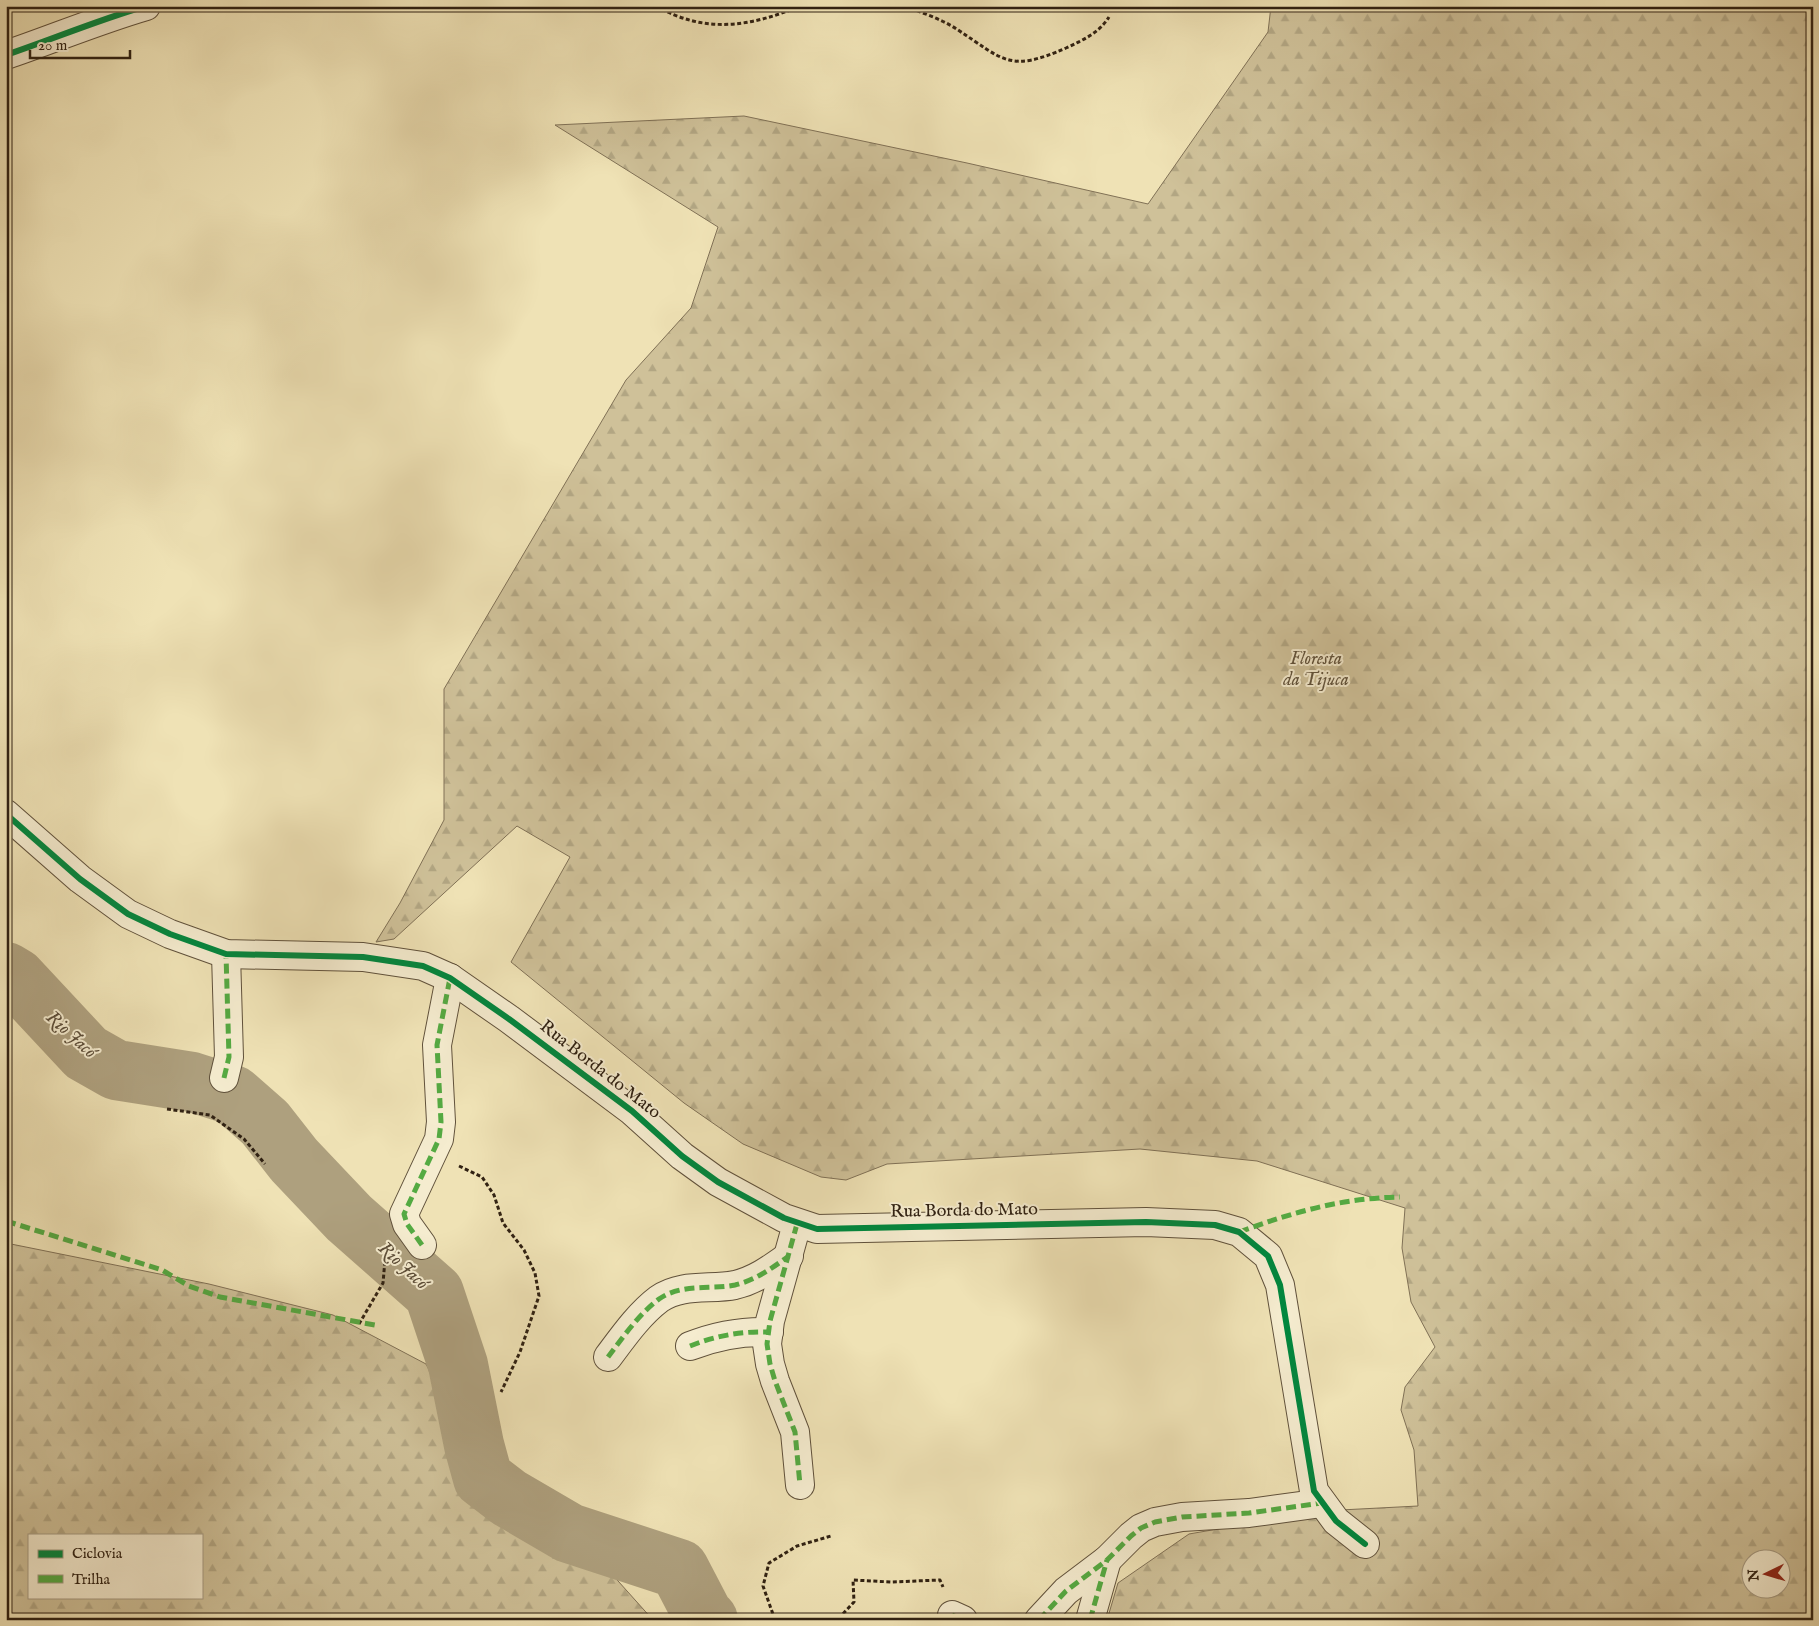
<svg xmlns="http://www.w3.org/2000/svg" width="1819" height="1626" font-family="'IM FELL English',serif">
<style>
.forest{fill:url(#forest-firs);stroke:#807156;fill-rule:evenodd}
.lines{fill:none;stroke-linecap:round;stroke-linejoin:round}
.river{stroke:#aea07e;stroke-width:60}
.street-casing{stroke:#60513b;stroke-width:30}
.path{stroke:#302112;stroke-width:3;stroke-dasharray:4 2.5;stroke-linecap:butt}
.street{stroke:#f5eccf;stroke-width:28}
.quiet{stroke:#54aa42;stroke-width:5;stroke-dasharray:10 5;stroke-linecap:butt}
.cycleway-casing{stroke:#f5eccf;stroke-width:9}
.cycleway{stroke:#00873e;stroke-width:6}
.labels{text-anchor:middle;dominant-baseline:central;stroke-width:4;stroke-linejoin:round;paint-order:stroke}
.park-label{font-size:18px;font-style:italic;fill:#60513a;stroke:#f5eccf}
.street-label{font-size:18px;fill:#302112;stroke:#f5eccf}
.water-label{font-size:19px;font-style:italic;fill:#5c4d38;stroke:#f5eccf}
</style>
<defs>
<pattern id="forest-firs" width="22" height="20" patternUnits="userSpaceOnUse" patternTransform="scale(1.25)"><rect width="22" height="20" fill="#cfc199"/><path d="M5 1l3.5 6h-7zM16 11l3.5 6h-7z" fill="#b2a683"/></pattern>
</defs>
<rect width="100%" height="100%" fill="#efe2b5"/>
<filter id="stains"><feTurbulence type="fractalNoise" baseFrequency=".004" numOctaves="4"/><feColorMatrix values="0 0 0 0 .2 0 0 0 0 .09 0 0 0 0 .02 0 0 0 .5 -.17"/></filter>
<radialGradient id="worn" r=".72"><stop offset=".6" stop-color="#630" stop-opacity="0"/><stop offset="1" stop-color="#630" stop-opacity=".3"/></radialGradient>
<g class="forest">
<path d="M1271,6H1813V1620H1107L1118,1583L1189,1534L1321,1511L1418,1506L1414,1450L1401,1410L1405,1387L1435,1347L1411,1302L1402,1248L1405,1208L1257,1161L1140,1149L887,1164L846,1180L821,1177L743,1144L684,1103L511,962L570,857L517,826L394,939L376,942L400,903L444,820V689L626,380L691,308L718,227L555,125L744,116L967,163L1148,204L1268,32ZM1752,1558H1782V1588H1752Z"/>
<path d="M6,1243L209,1284L333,1315L426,1364L487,1480L610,1572L653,1620H6ZM29,1535H201V1597H29Z"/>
</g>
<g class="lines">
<polyline class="river" points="6,972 16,978 86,1053 116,1070 192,1082 233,1095 265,1123 294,1160 349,1218 434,1293 458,1365 474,1445 483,1478 509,1498 569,1533 679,1569 703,1615 708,1620"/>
<defs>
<g id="street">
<path d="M6,55C53,39 98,20 146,6"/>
<polyline points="6,814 80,879 128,914 170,934 226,954 363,957 423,966 450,978 509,1019 632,1111 682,1156 718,1182 784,1218 817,1229 1146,1222 1215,1225 1239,1232 1268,1256 1280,1285 1314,1491 1336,1521 1365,1544"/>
<polyline points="224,1078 229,1057 226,954"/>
<polyline points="797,1224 770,1321 767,1344 770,1364 775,1381 795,1432 800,1485"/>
<polyline points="422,1245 407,1224 404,1214 439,1139 441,1122 437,1045 450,978"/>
<path d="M690,1346C715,1336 741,1331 769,1332"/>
<path d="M608,1357C623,1337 639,1314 659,1299C682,1283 710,1290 735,1285C756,1280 772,1268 789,1256"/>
<polyline points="952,1615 963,1620"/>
<polyline points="1039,1620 1066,1591 1107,1560 1131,1536 1141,1528 1155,1522 1182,1517 1249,1513 1322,1503"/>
<polyline points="1090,1620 1107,1560"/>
</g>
</defs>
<use href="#street" class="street-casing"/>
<g class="path">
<path d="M656,6C705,34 750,27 800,6"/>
<path d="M905,6C922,13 942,19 958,30C1004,60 1009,73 1066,48C1083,40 1099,33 1109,17"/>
<polyline points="167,1109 210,1115 244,1139 265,1164"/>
<polyline points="459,1166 482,1177 494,1195 503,1223 524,1250 535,1273 539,1296 520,1352 501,1392"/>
<polyline points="359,1324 383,1283 386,1248"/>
<polyline points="775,1615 783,1620"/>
<polyline points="775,1620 763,1586 769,1563 797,1546 831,1536"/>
<polyline points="825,1620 841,1616 854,1602 853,1580 891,1582 940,1580 943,1587"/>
</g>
<use href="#street" class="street"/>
<g class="quiet">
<polyline points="224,1078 229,1057 226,954"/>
<polyline points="6,1221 162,1270 189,1286 220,1297 375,1325"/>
<polyline points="797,1224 770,1321 767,1344 770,1364 775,1381 795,1432 800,1485"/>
<path d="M1239,1232C1294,1212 1341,1198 1400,1197"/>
<polyline points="422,1245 407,1224 404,1214 439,1139 441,1122 437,1045 450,978"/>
<path d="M690,1346C715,1336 741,1331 769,1332"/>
<path d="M608,1357C623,1337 639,1314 659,1299C682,1283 710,1290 735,1285C756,1280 772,1268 789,1256"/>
<polyline points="952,1615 963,1620"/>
<polyline points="1039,1620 1066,1591 1107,1560 1131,1536 1141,1528 1155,1522 1182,1517 1249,1513 1322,1503"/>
<polyline points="1090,1620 1107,1560"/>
</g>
<defs>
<g id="cycleway">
<path d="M6,55C53,39 98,20 146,6"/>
<polyline points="6,814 80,879 128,914 170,934 226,954 363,957 423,966 450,978 509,1019 632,1111 682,1156 718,1182 784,1218 817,1229 1146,1222 1215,1225 1239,1232 1268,1256 1280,1285 1314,1491 1336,1521 1365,1544"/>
</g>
</defs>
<use href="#cycleway" class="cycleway-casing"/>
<use href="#cycleway" class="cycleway"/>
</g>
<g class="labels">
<g class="park-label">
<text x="1316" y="659">Floresta<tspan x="1316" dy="21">da Tijuca</tspan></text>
</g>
<g class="street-label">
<text transform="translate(600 1070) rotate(38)">Rua Borda do Mato</text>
<text transform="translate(964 1211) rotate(-1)">Rua Borda do Mato</text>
</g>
<g class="water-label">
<text transform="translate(71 1035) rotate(42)">Rio Jacó</text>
<text transform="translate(403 1266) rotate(43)">Rio Jacó</text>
</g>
</g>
<rect width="1819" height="1626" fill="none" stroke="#efe2b5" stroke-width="25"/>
<rect x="8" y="8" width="1804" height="1611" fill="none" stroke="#302112" stroke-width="2.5"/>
<rect x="12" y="12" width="1794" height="1601" fill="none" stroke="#302112"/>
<rect x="28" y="1534" width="175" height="65" fill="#f5eccf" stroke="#a69b83"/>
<rect x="38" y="1550" width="25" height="8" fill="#00873e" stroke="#a69b83"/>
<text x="72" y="1558" font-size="15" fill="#302112">Ciclovia</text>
<rect x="38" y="1575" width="25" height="8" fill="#54aa42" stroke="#a69b83"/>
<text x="72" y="1584" font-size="15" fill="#302112">Trilha</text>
<g transform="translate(1766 1574) rotate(265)"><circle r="24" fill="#f5eccf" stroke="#a69b83"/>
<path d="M0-4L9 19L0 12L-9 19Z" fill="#8f2418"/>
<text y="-8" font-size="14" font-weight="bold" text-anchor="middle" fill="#302112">N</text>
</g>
<path d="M30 50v8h100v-8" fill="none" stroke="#302112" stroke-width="2.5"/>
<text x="38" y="50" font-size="15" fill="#302112" stroke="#f5eccf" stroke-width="4" paint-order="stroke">20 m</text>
<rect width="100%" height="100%" filter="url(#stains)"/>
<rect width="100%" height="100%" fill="url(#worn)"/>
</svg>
